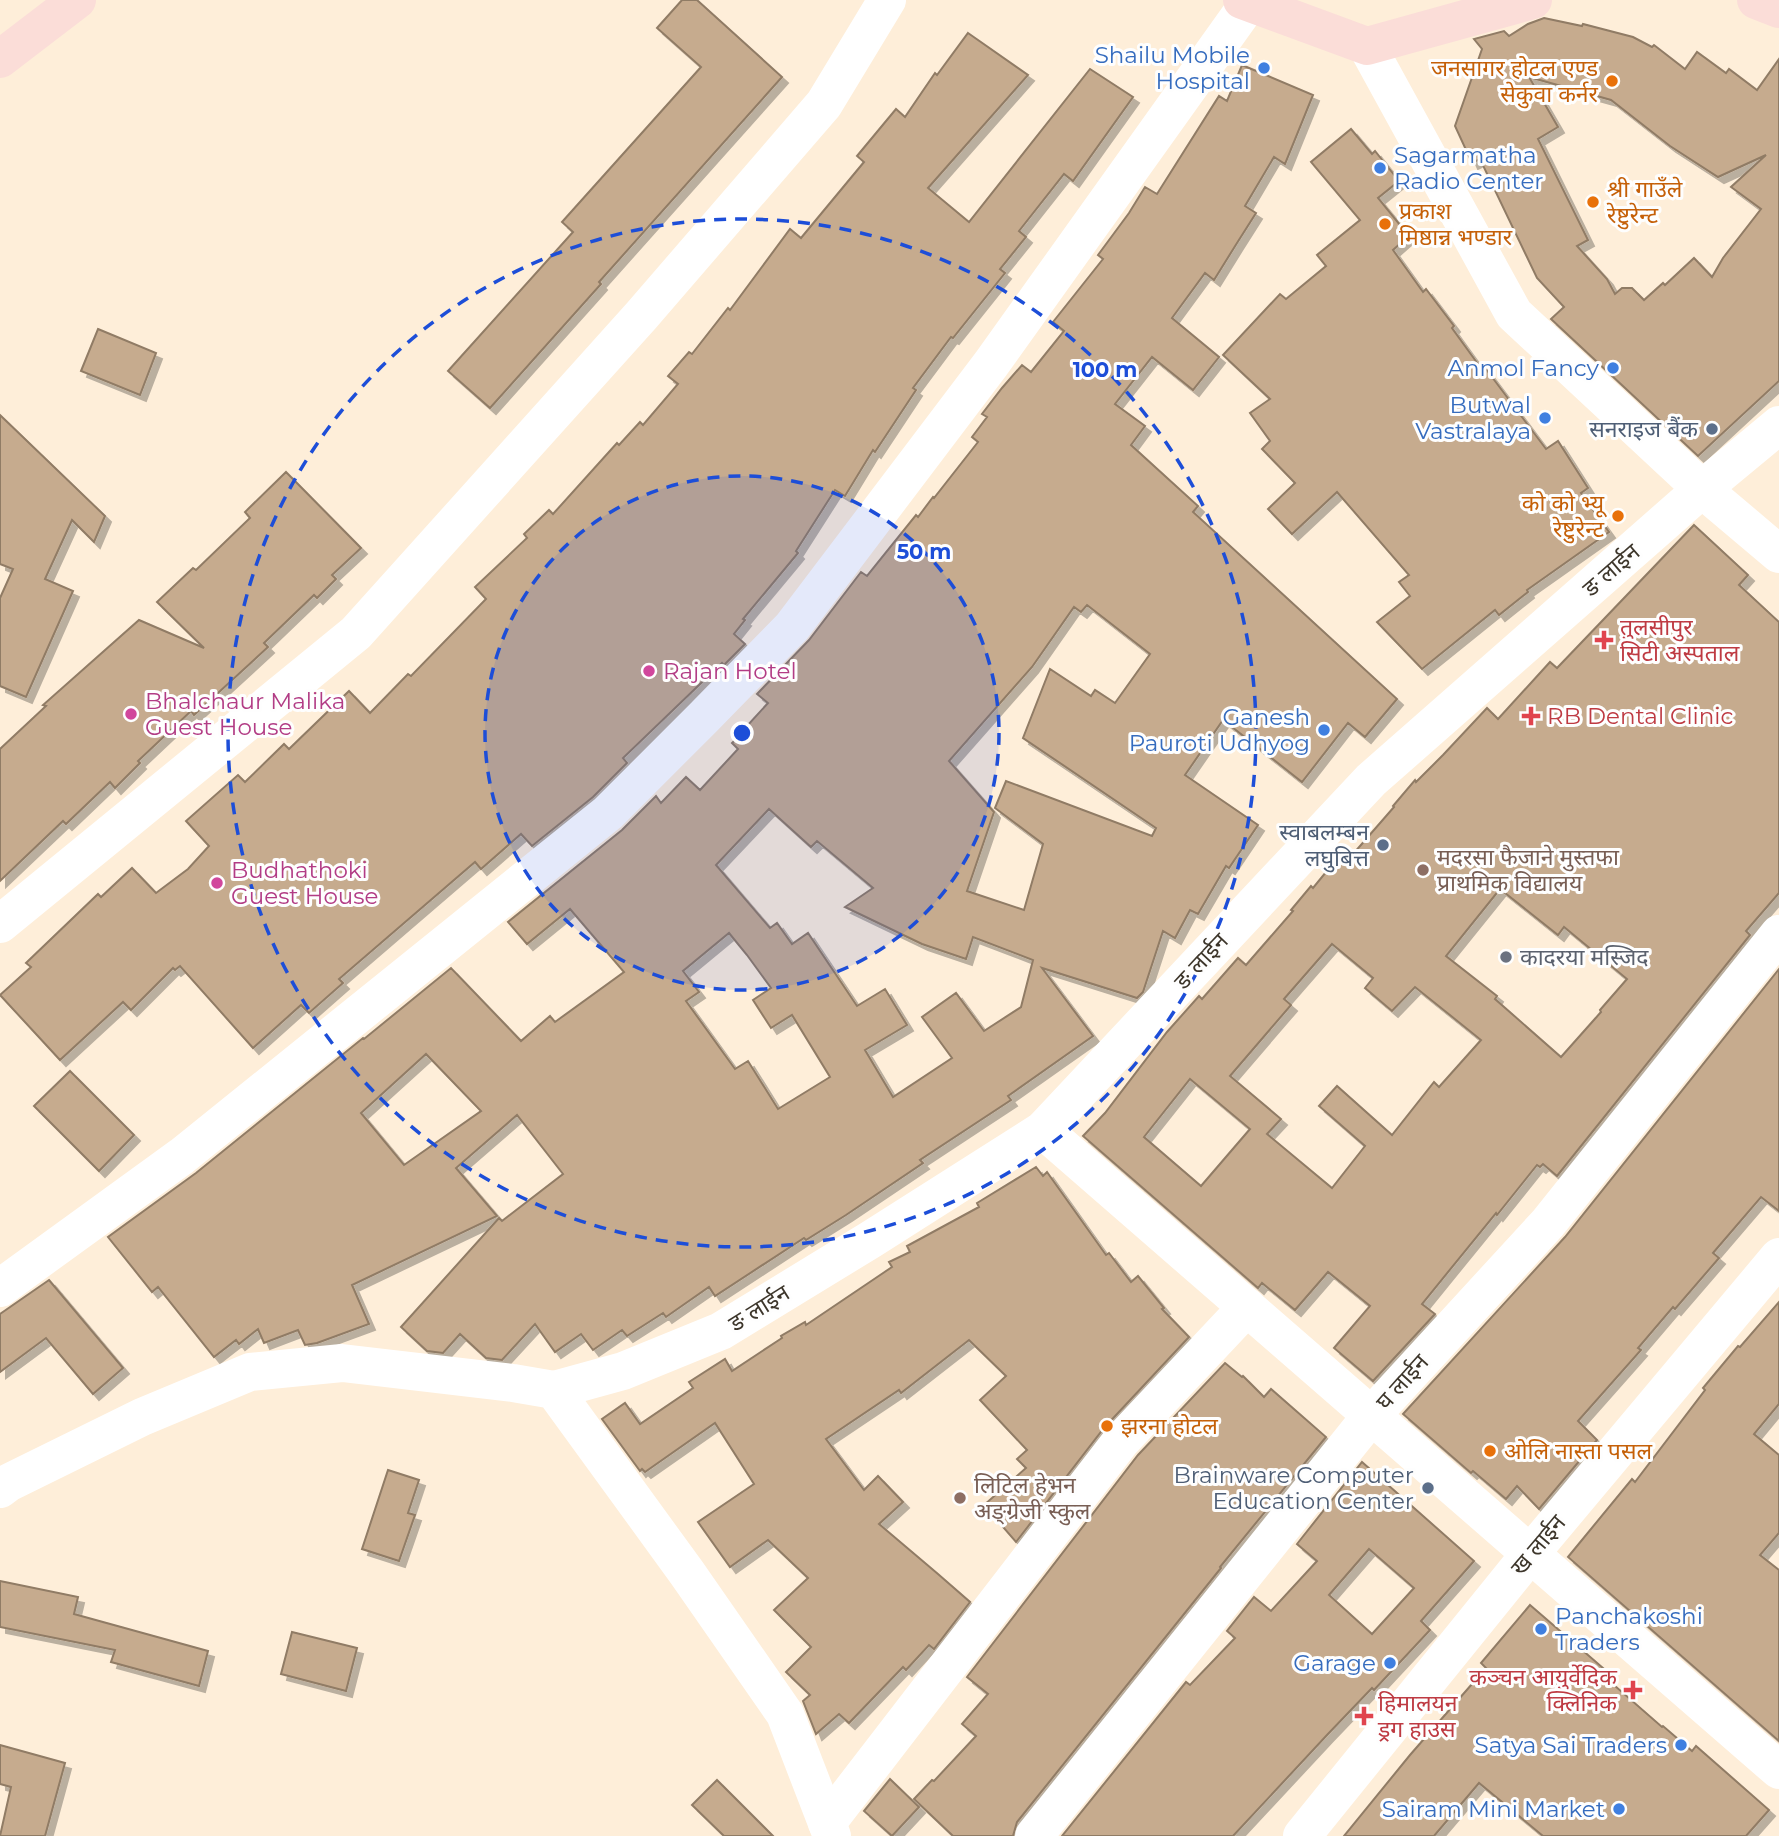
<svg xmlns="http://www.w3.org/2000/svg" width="1779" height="1836" font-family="Montserrat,'Noto Sans Devanagari',sans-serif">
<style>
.building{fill:#c6ab8e;stroke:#907b65;stroke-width:2;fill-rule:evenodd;filter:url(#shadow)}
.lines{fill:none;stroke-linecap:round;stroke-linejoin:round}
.street{stroke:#fff;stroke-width:38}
.secondary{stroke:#fbddd8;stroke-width:38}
.ring{fill:none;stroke:#1d4ed8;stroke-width:3.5;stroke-dasharray:12 9}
.shop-dot{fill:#3f7fe0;stroke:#fefefe;stroke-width:2.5}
.food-dot{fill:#e8710a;stroke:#fefefe;stroke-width:2.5}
.service-dot{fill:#5c6f8a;stroke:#fefefe;stroke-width:2.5}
.health-dot{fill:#e0444e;stroke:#fefefe;stroke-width:2.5}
.hotel-dot{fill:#d1479c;stroke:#fefefe;stroke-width:2.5}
.education-dot{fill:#8d6e63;stroke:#fefefe;stroke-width:2.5}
.worship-dot{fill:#6b7280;stroke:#fefefe;stroke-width:2.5}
.labels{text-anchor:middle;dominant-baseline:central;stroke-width:6;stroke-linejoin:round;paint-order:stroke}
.shop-label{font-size:23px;fill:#366cbe;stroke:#fefefe;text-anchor:end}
.food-label{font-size:23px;fill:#c56008;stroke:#fefefe;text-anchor:start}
.service-label{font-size:23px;fill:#4e5e75;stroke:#fefefe;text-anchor:end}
.street-label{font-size:23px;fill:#3d362b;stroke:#fefefe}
.health-label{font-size:23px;fill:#be3a42;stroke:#fefefe;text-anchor:start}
.hotel-label{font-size:23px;fill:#b23c85;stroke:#fefefe;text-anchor:start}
.education-label{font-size:23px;fill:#785e54;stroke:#fefefe;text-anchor:start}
.worship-label{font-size:23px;fill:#5b616d;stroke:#fefefe;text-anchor:start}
.centre{fill:#1d4ed8;stroke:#fefefe;stroke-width:3.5}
.ring-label{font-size:21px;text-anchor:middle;font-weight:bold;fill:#1d4ed8;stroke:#fefefe;stroke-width:6;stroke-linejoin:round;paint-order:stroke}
</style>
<defs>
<filter id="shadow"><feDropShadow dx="6" dy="6" stdDeviation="0" flood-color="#0004"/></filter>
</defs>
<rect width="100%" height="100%" fill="#feeed9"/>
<g class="building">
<polygon points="682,0 697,0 782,77 599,282 601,284 490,408 448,371 573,232 562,222 701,67 657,28"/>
<path d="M1544,18L1582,26L1583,24L1633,37L1652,47L1654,45L1685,69L1697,52L1726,73L1729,69L1757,90L1779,59V381L1698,456L1551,319L1564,307L1537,278L1480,159L1472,163L1455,126L1482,49L1474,39L1504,31L1509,36L1528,24ZM1529,77L1611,100L1670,146L1718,177L1766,155L1731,187L1761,209L1723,258L1712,277L1694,258L1665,285L1663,283L1644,300L1632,288H1622L1615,294L1607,279L1577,246L1588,240L1538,139L1558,127Z"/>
<polygon points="968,33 1028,75 928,188 969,222 1090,69 1133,97 1073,181 1064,174 1019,231 1026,237 1000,269 1005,273 953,338 951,337 913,388 916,390 875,452 873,450 845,496 835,490 796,551 798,553 743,619 745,620 734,634 745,644 724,665 722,663 623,758 627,763 593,797 532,846 521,834 481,869 475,862 339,979 343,983 309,1013 301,1005 253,1048 180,966 175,970 173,968 131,1010 123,1002 60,1060 0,995 31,967 26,963 98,894 101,897 132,868 156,893 188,869 209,846 186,821 238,775 245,782 284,744 289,749 349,691 370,713 408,674 411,676 486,599 475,587 527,538 524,534 549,510 553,514 617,443 619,445 640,422 643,425 678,384 668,376 689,352 692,354 728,308 730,310 790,229 801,238 864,162 857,156 896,109 905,117 935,73 937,75"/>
<path d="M1242,65L1313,95L1285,164L1274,157L1245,206L1256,213L1237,243L1214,280L1205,273L1172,318L1219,357L1193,390L1152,357L1115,404L1145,426L1131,445L1198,506L1193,512L1397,699L1365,737L1348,723L1302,782L1223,720L1185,775L1258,825L1229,868L1226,866L1198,914L1190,910L1175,938L1163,931L1143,992L1137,998L1042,968L1093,1036L1008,1096L1011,1100L920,1160L923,1163L846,1215L806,1240L804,1238L715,1296L709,1287L666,1317L663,1313L627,1336L622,1330L593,1350L581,1334L555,1352L535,1324L502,1360L486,1358L460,1334L443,1353L427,1351L401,1327L499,1218L502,1221L563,1174L517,1115L456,1168L497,1216L352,1285L369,1324L317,1343L305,1345L298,1330L264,1343L258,1329L239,1344L236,1340L214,1357L158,1287L152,1292L108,1237L196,1173L363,1038L364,1039L451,968L521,1041L550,1016L555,1022L624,972L570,909L527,944L508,922L622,830L656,796L661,803L686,777L700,790L738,749L732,743L749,727L747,726L768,703L757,694L809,640L861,572L867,576L916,515L918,517L933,497L934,498L978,442L972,437L987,417L982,414L1002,388L1022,365L1031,372L1064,331L1053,322L1103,259L1098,255L1129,213L1145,187L1157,194L1219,96L1227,101ZM1087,605L1150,654L1115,703L1095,690L1091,696L1050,669L1023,738L1156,828L1152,836L1006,781L995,808L1043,844L1024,910L967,891L994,812L949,761L1032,667L1074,607L1081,612ZM769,809L811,847L817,841L873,888L845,907L922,944L966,959L973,937L1033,960L1021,1007L984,1031L956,993L922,1017L952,1058L893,1097L865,1050L907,1025L885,989L857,1006L808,933L792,944L777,923L770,928L716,865ZM729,933L747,955L771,988L753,1000L771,1028L792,1015L830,1077L778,1109L748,1061L735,1069L686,1001L699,992L683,971ZM426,1054L481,1111L404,1165L361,1113Z"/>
<polygon points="1351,129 1372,154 1375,151 1399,181 1378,198 1409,236 1393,250 1423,292 1426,289 1454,326 1452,328 1483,371 1486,369 1546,449 1558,441 1588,488 1581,493 1609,532 1527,590 1528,592 1499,615 1495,610 1422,669 1377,622 1410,596 1399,582 1409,575 1337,492 1292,534 1268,509 1295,483 1262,449 1270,441 1250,413 1270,399 1223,355 1280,294 1286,299 1326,266 1317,255 1360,220 1311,162"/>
<polygon points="98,329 156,353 140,395 81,371"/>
<polygon points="0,415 105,516 94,542 72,520 45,579 73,591 26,697 0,686 0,598 13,569 0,564"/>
<polygon points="286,472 361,548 332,575 336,579 317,598 314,595 264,643 268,647 194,715 191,711 138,761 140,763 115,788 110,782 66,824 63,821 0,881 0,749 46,706 43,705 139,620 204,648 157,602 193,568 196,570 250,518 245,512"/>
<path d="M1694,525L1748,575L1739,585L1779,622V893L1746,931L1750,935L1557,1176L1543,1164L1540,1167L1537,1165L1497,1215L1496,1213L1422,1304L1435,1314L1373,1381L1334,1348L1370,1306L1328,1272L1295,1310L1262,1283L1258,1288L1083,1136L1105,1113L1167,1032L1199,996L1202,999L1238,958L1246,965L1293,911L1291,910L1311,886L1313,888L1340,855L1347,861L1394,807L1393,806L1415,780L1416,782L1443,755L1487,708L1498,719L1550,662L1557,668ZM1500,889L1558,935L1564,927L1627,979L1600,1010L1601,1012L1561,1057L1495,999L1497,996L1446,956ZM1332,944L1373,978L1365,988L1392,1011L1415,987L1481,1040L1439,1087L1434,1082L1392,1135L1337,1086L1319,1106L1365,1146L1332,1188L1267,1134L1281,1119L1230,1076L1291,1005L1284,999ZM1190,1079L1250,1129L1201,1186L1144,1137Z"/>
<polygon points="1779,969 1779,1211 1761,1197 1713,1253 1719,1258 1675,1309 1673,1307 1638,1348 1641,1350 1578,1421 1597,1440 1539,1509 1517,1486 1506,1499 1473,1471 1471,1473 1403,1414 1565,1237"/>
<polygon points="70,1071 134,1135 99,1171 34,1106"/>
<polygon points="1036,1167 1043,1176 1047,1172 1106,1255 1109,1253 1131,1282 1138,1276 1164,1308 1162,1309 1189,1337 1104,1428 1016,1542 984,1505 1026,1468 1017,1459 1027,1450 980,1400 1006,1376 969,1340 901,1393 899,1390 826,1439 864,1490 878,1476 903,1502 879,1524 938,1574 970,1602 934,1649 929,1645 906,1670 903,1667 849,1723 839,1714 816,1734 803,1701 810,1695 786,1672 811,1647 774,1610 808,1578 768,1540 730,1567 698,1522 754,1484 715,1423 645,1472 642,1469 640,1471 602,1419 625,1403 640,1424 693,1388 689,1382 725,1359 732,1371 782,1338 781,1336 805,1322 806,1325 892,1267 889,1262 910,1252 907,1246 979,1207 977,1203"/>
<polygon points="49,1280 123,1368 93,1394 46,1338 0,1372 0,1314"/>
<polygon points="1779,1302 1779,1404 1754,1434 1779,1455 1779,1533 1760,1555 1779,1570 1779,1741 1568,1557 1632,1479 1635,1482 1705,1390 1703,1388 1738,1346 1740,1347"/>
<polygon points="1225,1363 1242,1377 1243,1376 1264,1397 1271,1389 1326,1437 1220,1567 1221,1568 1017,1822 1013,1836 953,1836 914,1799 932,1780 934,1781 976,1736 962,1724 988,1694 967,1677 1138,1455"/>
<path d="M1362,1462L1474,1561L1421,1621L1430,1630L1374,1690L1372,1688L1327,1735L1233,1836H1062L1186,1682L1190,1685L1235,1638L1227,1631L1254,1597L1271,1611L1317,1561L1297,1544ZM1369,1549L1414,1588L1372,1634L1329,1595Z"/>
<polygon points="388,1470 419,1480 408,1513 415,1515 399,1561 362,1549"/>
<polygon points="0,1581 78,1597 74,1614 208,1651 199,1686 111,1662 115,1650 0,1627"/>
<polygon points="1530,1605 1603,1668 1599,1672 1662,1727 1663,1726 1692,1751 1696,1746 1769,1810 1746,1836 1543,1836 1479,1783 1434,1836 1344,1836 1410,1755 1486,1668 1481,1663"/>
<polygon points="292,1632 357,1648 346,1691 281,1674"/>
<polygon points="0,1745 65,1763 45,1836 0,1836 11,1787 0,1784"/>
<polygon points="890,1779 919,1807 892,1836 864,1811"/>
<polygon points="717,1780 773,1836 724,1836 692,1805"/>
</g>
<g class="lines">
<g class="street">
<polyline points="1367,46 1514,314 1702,489 1779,554"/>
<polyline points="0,924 356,633 641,316 824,104 887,0"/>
<polyline points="1043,1130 1779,1770"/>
<polyline points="0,1288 182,1156 608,813 703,718 792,627 991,364 1251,0"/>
<polyline points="554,1390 623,1371 721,1331 870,1240 1043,1130 1371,780 1702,489 1779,425"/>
<polyline points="0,1489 8,1483 142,1417 250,1372 342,1363 513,1383 554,1390 687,1573 785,1714 832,1836"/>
<polyline points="827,1823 1121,1441 1247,1307"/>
<polyline points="1034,1836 1371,1416 1548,1223 1779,934"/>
<polyline points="1302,1836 1530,1554 1779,1257"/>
</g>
<g class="secondary">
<polyline points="1242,0 1367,46 1533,0"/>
<polyline points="1756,0 1779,9"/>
<polyline points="0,59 77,0"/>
</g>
</g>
<circle cx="742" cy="733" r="257" fill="#1d4ed8" fill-opacity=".12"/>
<g class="ring">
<circle cx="742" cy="733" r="257"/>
<circle cx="742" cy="733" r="514"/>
</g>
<g class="shop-dot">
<circle cx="1264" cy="68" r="7"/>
<circle cx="1380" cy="168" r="7"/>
<circle cx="1613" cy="368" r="7"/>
<circle cx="1545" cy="418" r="7"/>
<circle cx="1324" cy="730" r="7"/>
<circle cx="1541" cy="1629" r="7"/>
<circle cx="1390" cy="1663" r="7"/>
<circle cx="1681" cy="1745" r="7"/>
<circle cx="1619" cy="1809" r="7"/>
</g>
<g class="food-dot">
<circle cx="1612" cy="81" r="7"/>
<circle cx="1593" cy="202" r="7"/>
<circle cx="1385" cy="224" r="7"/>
<circle cx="1618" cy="516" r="7"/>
<circle cx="1107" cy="1426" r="7"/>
<circle cx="1490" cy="1451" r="7"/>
</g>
<g class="service-dot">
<circle cx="1712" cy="429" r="7"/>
<circle cx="1383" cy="845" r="7"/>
<circle cx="1428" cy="1488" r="7"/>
</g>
<g class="health-dot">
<path d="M1600.5 629.5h7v7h7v7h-7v7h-7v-7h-7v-7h7z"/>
<path d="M1527.5 705.5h7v7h7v7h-7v7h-7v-7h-7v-7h7z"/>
<path d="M1629.5 1679.5h7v7h7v7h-7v7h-7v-7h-7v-7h7z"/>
<path d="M1360.5 1705.5h7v7h7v7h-7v7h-7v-7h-7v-7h7z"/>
</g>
<g class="hotel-dot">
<circle cx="649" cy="671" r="7"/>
<circle cx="131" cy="714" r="7"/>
<circle cx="217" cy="883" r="7"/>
</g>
<g class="education-dot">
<circle cx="1423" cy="870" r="7"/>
<circle cx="960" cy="1498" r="7"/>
</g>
<circle class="worship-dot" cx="1506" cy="957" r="7"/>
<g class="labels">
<g class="shop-label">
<text x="1250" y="55">Shailu Mobile<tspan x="1250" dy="26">Hospital</tspan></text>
<text x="1394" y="155" text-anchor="start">Sagarmatha<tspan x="1394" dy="26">Radio Center</tspan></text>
<text x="1599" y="368">Anmol Fancy</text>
<text x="1531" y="405">Butwal<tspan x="1531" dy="26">Vastralaya</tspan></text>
<text x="1310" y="717">Ganesh<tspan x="1310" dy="26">Pauroti Udhyog</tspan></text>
<text x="1555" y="1616" text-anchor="start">Panchakoshi<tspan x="1555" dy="26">Traders</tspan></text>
<text x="1376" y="1663">Garage</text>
<text x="1667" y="1745">Satya Sai Traders</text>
<text x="1605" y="1809">Sairam Mini Market</text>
</g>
<g class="food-label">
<text x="1598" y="68" text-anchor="end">जनसागर होटल एण्ड<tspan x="1598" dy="26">सेकुवा कर्नर</tspan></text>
<text x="1607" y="189">श्री गाउँले<tspan x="1607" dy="26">रेष्टुरेन्ट</tspan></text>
<text x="1399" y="211">प्रकाश<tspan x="1399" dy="26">मिष्ठान्न भण्डार</tspan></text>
<text x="1604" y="503" text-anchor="end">को को भ्यू<tspan x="1604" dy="26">रेष्टुरेन्ट</tspan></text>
<text x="1121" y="1426">झरना होटल</text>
<text x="1504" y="1451">ओलि नास्ता पसल</text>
</g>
<g class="service-label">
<text x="1698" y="429">सनराइज बैंक</text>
<text x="1369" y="832">स्वाबलम्बन<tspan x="1369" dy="26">लघुबित्त</tspan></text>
<text x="1414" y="1475">Brainware Computer<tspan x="1414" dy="26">Education Center</tspan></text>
</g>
<g class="street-label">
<text transform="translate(1611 570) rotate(-41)">ङ लाईन</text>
<text transform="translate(1201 961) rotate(-47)">ङ लाईन</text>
<text transform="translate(759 1308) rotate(-32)">ङ लाईन</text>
<text transform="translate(1402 1382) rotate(-48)">घ लाईन</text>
<text transform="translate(1538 1545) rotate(-50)">ख लाईन</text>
</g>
<g class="health-label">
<text x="1620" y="627">तुलसीपुर<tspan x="1620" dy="26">सिटी अस्पताल</tspan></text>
<text x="1547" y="716">RB Dental Clinic</text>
<text x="1617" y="1677" text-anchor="end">कञ्चन आयुर्वेदिक<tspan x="1617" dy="26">क्लिनिक</tspan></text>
<text x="1378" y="1703">हिमालयन<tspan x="1378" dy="26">ड्रग हाउस</tspan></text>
</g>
<g class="hotel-label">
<text x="663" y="671">Rajan Hotel</text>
<text x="145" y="701">Bhalchaur Malika<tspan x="145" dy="26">Guest House</tspan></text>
<text x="231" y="870">Budhathoki<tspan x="231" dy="26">Guest House</tspan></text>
</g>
<g class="education-label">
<text x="1437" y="857">मदरसा फैजाने मुस्तफा<tspan x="1437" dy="26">प्राथमिक विद्यालय</tspan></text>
<text x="974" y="1485">लिटिल हेभन<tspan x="974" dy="26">अङ्‍ग्रेजी स्कुल</tspan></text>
</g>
<g class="worship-label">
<text x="1520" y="957">कादरया मस्जिद</text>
</g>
</g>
<circle cx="742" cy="733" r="10" class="centre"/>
<g class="ring-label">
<text x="1105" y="377">100 m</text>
<text x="924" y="559">50 m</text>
</g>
</svg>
